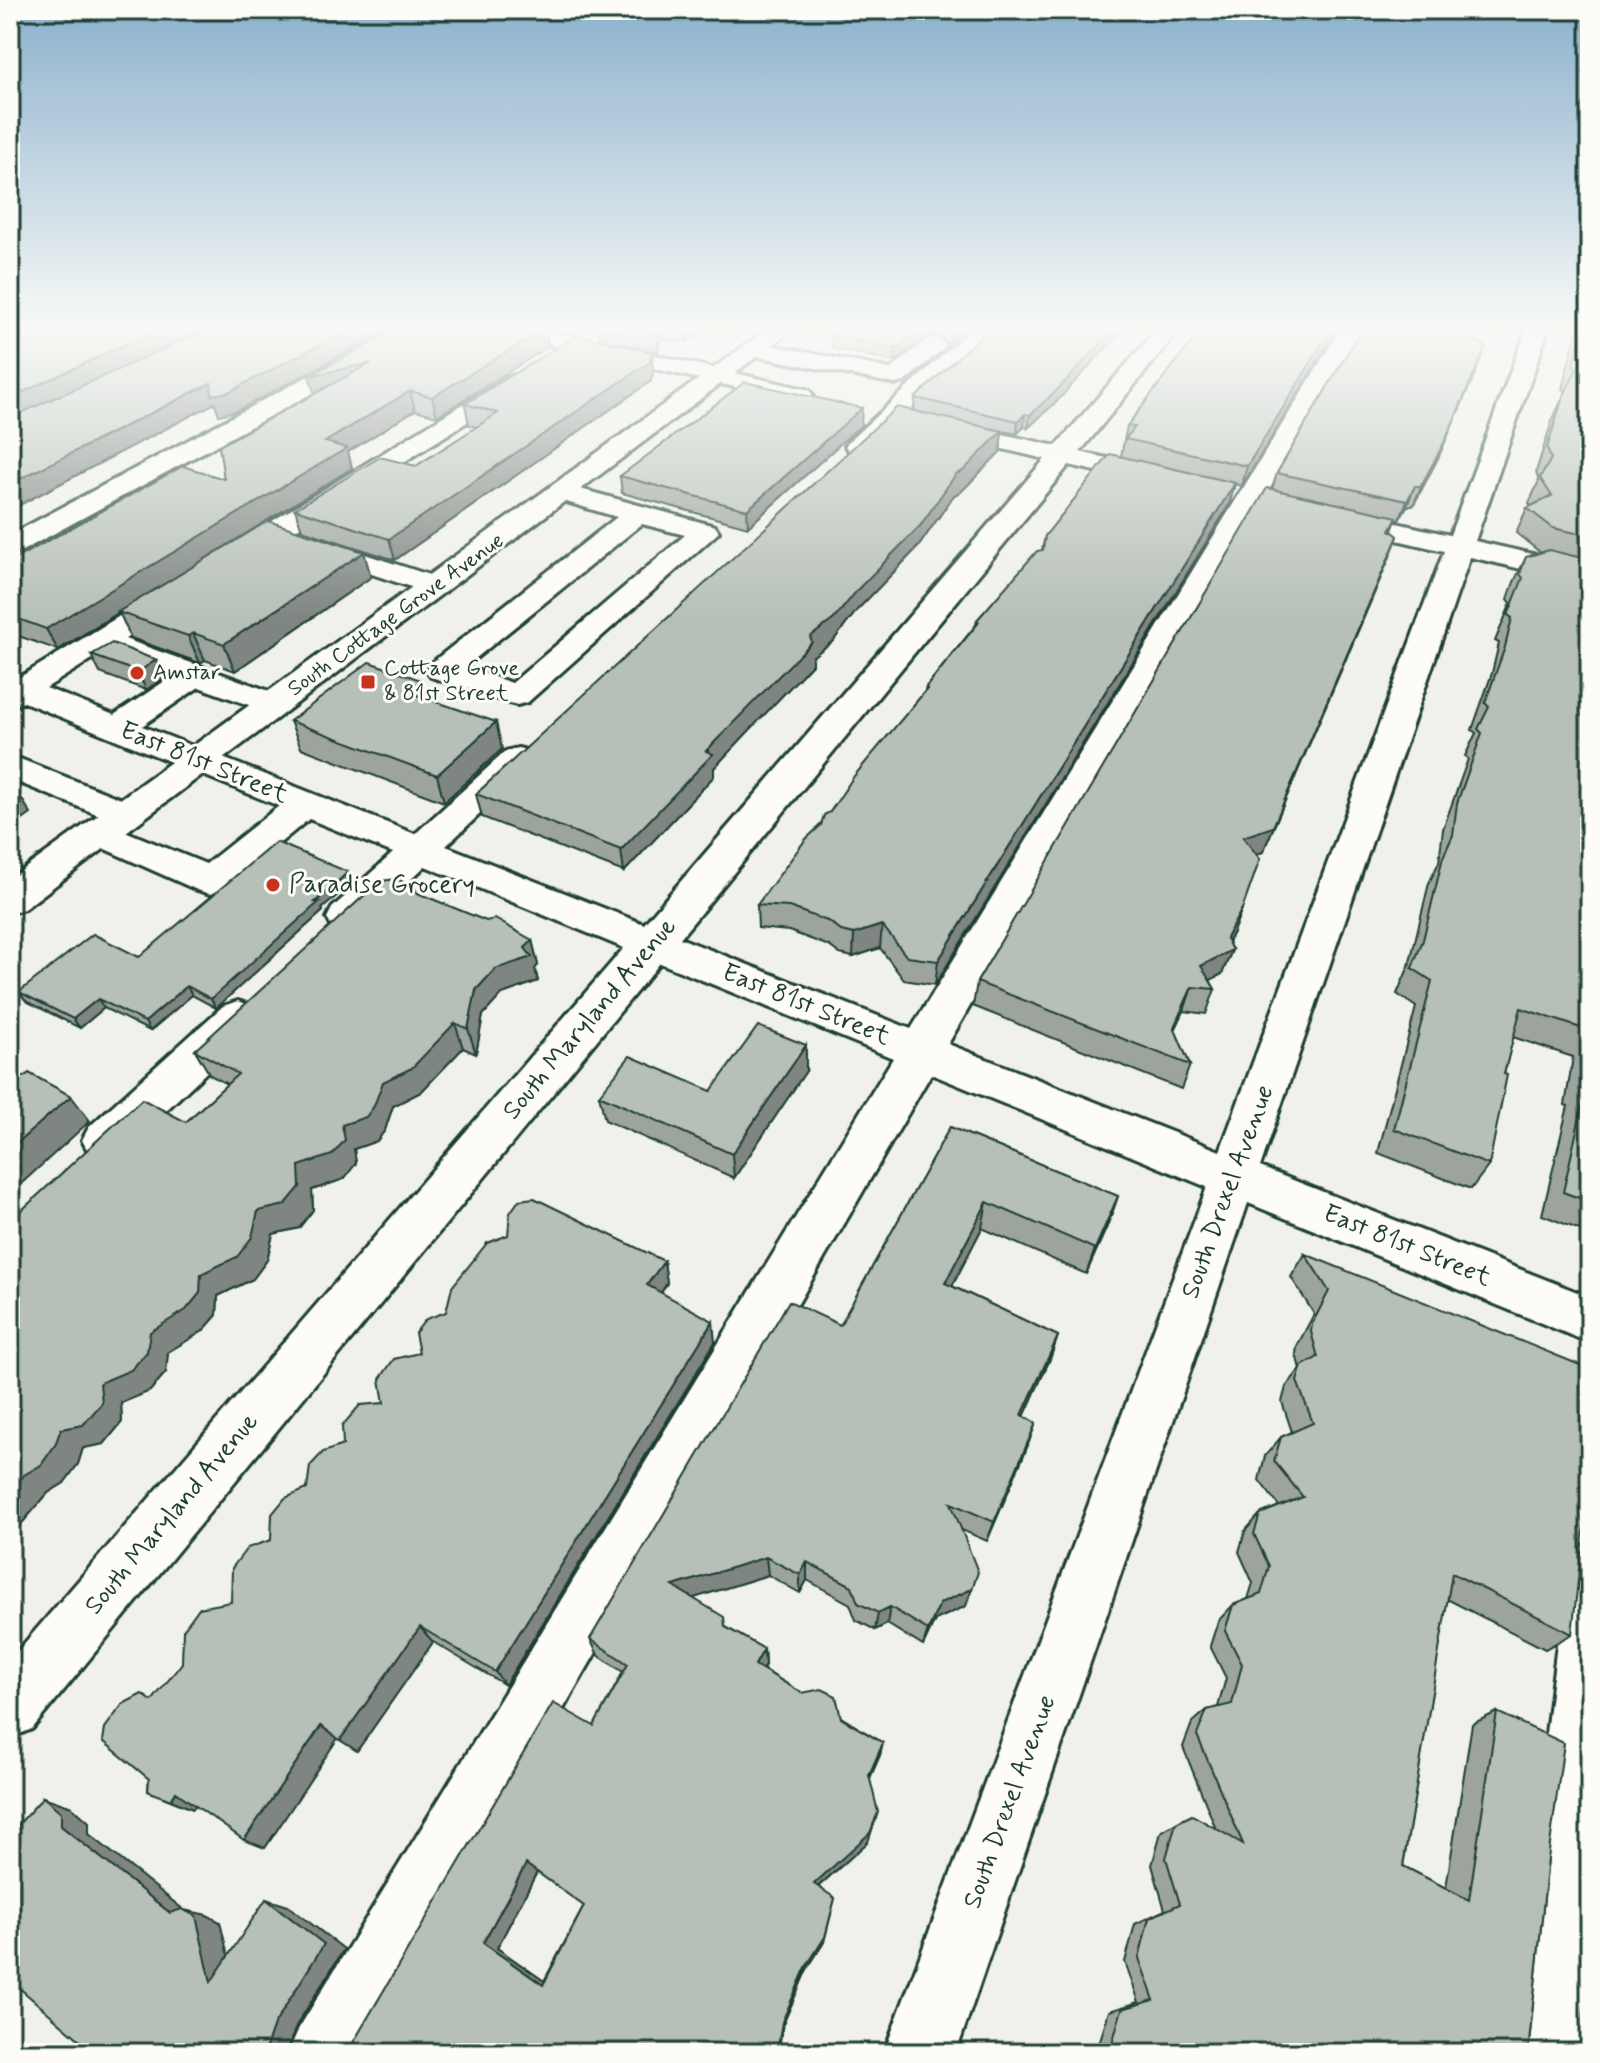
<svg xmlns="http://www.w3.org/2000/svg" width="1600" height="2063" font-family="Mynerve,sans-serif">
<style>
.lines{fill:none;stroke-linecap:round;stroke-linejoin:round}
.minor-casing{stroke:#1f3d34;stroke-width:6}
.major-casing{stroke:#1f3d34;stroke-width:6}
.minor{fill:#fdfcf7;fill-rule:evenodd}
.major{fill:#fdfcf7;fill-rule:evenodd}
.wall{fill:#9da49e;stroke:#1f3d34;stroke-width:2;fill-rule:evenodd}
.shaded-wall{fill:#7f8681;stroke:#1f3d34;stroke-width:2}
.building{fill:#b6bfb8;stroke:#1f3d34;stroke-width:2;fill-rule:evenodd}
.poi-dot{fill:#c8321e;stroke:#fdfcf7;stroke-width:3}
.labels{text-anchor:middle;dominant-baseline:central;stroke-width:6;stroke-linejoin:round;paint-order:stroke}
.far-street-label{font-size:22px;fill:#1f3d34;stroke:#fdfcf7}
.far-poi-label{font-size:22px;fill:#1f3d34;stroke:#fdfcf7;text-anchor:start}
.street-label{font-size:26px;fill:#1f3d34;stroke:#fdfcf7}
.poi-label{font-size:26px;fill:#1f3d34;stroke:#fdfcf7;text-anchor:start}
</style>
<rect width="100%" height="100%" fill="#f0f1eb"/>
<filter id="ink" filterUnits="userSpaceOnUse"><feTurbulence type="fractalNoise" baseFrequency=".0125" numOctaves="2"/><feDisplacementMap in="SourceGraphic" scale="16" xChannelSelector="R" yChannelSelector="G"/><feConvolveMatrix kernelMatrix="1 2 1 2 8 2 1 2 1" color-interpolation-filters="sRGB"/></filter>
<g filter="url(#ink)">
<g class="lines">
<defs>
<g id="minor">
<polygon points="395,330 422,330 419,335 20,552 10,554 10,535"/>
<polygon points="504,330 544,330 801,388 809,390 813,395 809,400 801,402 515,337"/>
<polygon points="970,330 994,330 867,451 849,451 845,446 849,441"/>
<path d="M1156,330H1179L1080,452L1165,471L1169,477L1165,483L1156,485L1069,465L680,938L911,1029L1340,330H1362L948,1044L1220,1151L1444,551L1328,524L1324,518L1328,512L1338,510L1450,535L1526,330H1548L1475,541L1590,567V585L1470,557L1260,1167L1590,1297V1343L1248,1203L956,2053H884L1207,1187L931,1074L364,2053H288L299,2028L893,1058L660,963L32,1729L10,1738V1660L624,948L425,866L360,928L346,932L332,928L327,918L332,908L393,853L309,819L223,890L210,894L197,890L87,841L82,833L87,825L100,821L206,864L279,806L24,702L10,707V679L15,680L162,590L172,587L182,590L187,596L182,602L125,639L286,697L290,704L286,711L274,714L199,687L142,726L415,834L506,751L518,748L530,751L535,759L530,767L446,846L644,924L1045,459L935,433L932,428L935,423L944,421L1056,446ZM94,658L106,662L120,658L171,677L114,715L46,688Z"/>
<polygon points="935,337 946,344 943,349 904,382 896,384 755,356 744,349 755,342 891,369 927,339"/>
<polygon points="515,375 523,377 527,382 523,387 245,562 235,564 225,562 221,556 225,550 507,377"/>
<path d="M562,484L715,526L719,532L528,702L517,705L506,702L431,677L426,670L431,663L617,517L553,498L549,492L553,486ZM642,524L685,535L512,683L465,667Z"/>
<polygon points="315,538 445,580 450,586 445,592 435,595 305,552 301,546 305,540"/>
<polygon points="10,755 139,806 144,814 139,822 126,826 10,779"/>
<polygon points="238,1001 253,1006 259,1017 253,1028 121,1153 105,1159 89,1153 82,1140 89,1127 223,1006"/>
<polygon points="1590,1582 1590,1931 1579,2053 1507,2053 1561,1611 1569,1590"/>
</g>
<polygon id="major" points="766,330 792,330 24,909 10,913 10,879"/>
</defs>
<use href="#minor" class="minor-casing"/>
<use href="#major" class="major-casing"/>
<use href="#minor" class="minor"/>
<use href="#major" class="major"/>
</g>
<g class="wall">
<polygon points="396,330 546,330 548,347 437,416 415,410 348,452 352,468 247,533 371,577 235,671 205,660 200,663 131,638 119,612 58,650 10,633 10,567 12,566 10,562 224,479 315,394 309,376"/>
<polygon points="599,330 705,330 687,342 661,339 658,352 600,339"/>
<polygon points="840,330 965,330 949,345 937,334 926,336 895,362 832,348 832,336"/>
<polygon points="1201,330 1336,330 1242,486 1235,484 1229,505 935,985 904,980 880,948 853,957 840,954 829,946 789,931 758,928 757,905 925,691 926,687 976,625 977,620 1042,550 1045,536 1121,456 1127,426"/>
<polygon points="1361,330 1481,330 1476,341 1479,364 1438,458 1413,506 1407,506 1399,520 1396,520 1392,531 1398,536 1389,559 1263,852 1256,854 1233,932 1228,942 1232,950 1222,974 1210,980 1215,989 1206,1014 1184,1011 1175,1030 1190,1065 1181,1089 973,1006 977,982 1272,489 1277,473"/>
<polygon points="1577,330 1590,330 1590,1234 1542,1215 1568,1106 1565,1105 1573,1057 1513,1037 1504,1074 1489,1165 1471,1189 1378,1153 1416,1007 1397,994 1409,966 1429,883 1439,862 1443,829 1468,759 1465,756 1476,733 1472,730 1492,673 1499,643 1495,641 1511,603 1508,599 1514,582 1526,557 1541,553 1516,533 1527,508 1531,507 1529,503 1539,481 1536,472 1552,421 1566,390 1562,389"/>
<polygon points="653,371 651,381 395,560 302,530 295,509 416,466 477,427 469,425 465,404"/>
<polygon points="915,398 1058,400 1028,428 1024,427 1017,434 970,424 1002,431 1000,452 961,492 954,495 918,547 858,609 833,641 812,657 812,664 714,768 714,776 624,872 482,817 476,794 914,411"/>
<polygon points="861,425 748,527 622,493 620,476"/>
<polygon points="91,655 164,678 146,690 100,673"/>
<polygon points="426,698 502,749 444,802 301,748 290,721"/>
<polygon points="348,872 352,882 322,909 323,911 216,1008 192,995 150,1031 104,1008 80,1028 26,1001 19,992 139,957"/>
<polygon points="415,888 417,893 532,940 538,965 535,969 538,981 502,994 483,1015 476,1054 463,1048 421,1092 393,1106 385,1130 377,1141 354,1149 356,1163 344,1179 312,1190 313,1210 299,1228 273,1234 267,1260 253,1279 218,1296 217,1315 203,1331 168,1352 166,1372 150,1391 121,1403 122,1422 104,1444 83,1448 78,1464 64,1483 48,1493 10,1537 10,1221 186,1122 227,1084 210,1075 195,1050"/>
<polygon points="806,1071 734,1178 605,1120 599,1095 711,1091"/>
<path d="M950,1127L1118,1196L1109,1222L1086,1274L982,1228L952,1286L1058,1336L1050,1359L1024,1416L1028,1445L987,1541L962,1530L966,1606L935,1620L923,1646L887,1624L875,1630L856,1620L850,1604L807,1580L800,1593L768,1575L693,1598L726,1627L764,1649L765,1665L763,1669L883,1743L880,1755L870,1778L868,1842L818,1887L824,1942L806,1971L783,2024L347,2053L594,1726L623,1672L598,1655L590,1639L840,1325ZM537,1872L584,1906L544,1981L497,1948Z"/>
<polygon points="1305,1254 1572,1634 1545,1649 1447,1599 1403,1866 1446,1888 1472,1724 1497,1712 1548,1859 1528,2053 1101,2053 1098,2047 1109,2011 1139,2002 1125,1962 1135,1924 1165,1910 1152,1865 1161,1832 1176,1823 1216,1829 1183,1747 1192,1723 1207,1710 1218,1707 1226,1678 1210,1646 1218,1621 1233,1605 1248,1599 1253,1583 1239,1552 1245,1531 1260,1514 1279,1506 1259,1480 1265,1456 1281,1437 1292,1432 1282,1402 1286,1387 1300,1369 1296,1354 1297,1346 1314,1314 1291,1277"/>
<polygon points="664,1261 667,1283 661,1293 715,1342 505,1685 433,1642 357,1751 337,1738 265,1848 196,1806 193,1809 148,1791 153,1700 231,1602 307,1489 343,1445 384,1403 419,1353"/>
<polygon points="1590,1964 1590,2053 1582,2053"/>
</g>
<g class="shaded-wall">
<polygon points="156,330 202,330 10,422 10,398"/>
<polygon points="348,330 388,330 236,411 219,415 215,403 10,510 10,484 211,383"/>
<polygon points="543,330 546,330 548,347 437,416 432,397"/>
<polygon points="657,330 660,330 661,339 658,352"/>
<polygon points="687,330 705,330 687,342"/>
<polygon points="919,330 937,330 937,334 926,336 895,362 896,349"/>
<polygon points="953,330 965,330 949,345 950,333"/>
<polygon points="1114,330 1123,330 1058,400 1028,428 1030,415"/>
<polygon points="1331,330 1336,330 1242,486 1247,466"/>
<polygon points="652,352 653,371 651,381 395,560 389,539"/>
<polygon points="371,363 315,395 309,376"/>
<polygon points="1479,364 1438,458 1413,506 1421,486"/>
<polygon points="410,391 415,410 348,452 352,468 58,650 46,629 325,442"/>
<polygon points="862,408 861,425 748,527 747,510"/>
<polygon points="1025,414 1024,427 1017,434 1018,421"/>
<polygon points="1002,431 1000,452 961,492 954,495 918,547 858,609 833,641 812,657 812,664 714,768 714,776 624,872 621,850 706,751 810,637 859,588 956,474"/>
<polygon points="1235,483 1229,505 935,985 938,961"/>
<polygon points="1415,486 1407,506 1399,520 1407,501"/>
<polygon points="1398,536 1263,852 1234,862 1243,837"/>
<polygon points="364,552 371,577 235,671 224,644"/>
<polygon points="193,633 205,660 200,663 188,636"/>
<polygon points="156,660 164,678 146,690 138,672"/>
<polygon points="421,680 428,707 407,692"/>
<polygon points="496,722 502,749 444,802 437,775"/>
<polygon points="12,783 31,814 10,829 10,784"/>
<polygon points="348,872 352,882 322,909 323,911 216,1008 211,999"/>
<polygon points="1243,907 1233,932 1221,955 1232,950 1222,974 1197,987 1201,966 1226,938"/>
<polygon points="882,925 880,948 853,957 854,934"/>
<polygon points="532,940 538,965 535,969 538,981 502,994 483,1015 476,1054 468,1029 476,990 495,969 525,948"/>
<polygon points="187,986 192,995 150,1031 145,1022"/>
<polygon points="1192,987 1184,1011 1165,1051 1174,1027"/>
<polygon points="98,999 104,1008 80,1028 73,1019"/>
<polygon points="455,1023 463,1048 421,1092 393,1106 385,1130 377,1141 354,1149 356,1163 344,1179 312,1190 313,1210 299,1228 273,1234 267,1260 253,1279 218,1296 217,1315 203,1331 168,1352 166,1372 150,1391 121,1403 122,1422 104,1444 83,1448 78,1464 64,1483 48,1493 10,1537 10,1491 100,1383 150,1332 299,1166 342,1125 383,1082"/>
<polygon points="806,1045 806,1071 734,1178 732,1154"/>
<polygon points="71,1096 90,1121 11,1193 10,1149"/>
<polygon points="1118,1196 1109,1222 1086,1274 1095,1249"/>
<polygon points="987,1202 982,1228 941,1308 945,1283"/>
<polygon points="664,1261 667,1283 652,1307 647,1285"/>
<polygon points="713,1321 715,1342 505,1685 495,1672"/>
<polygon points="1058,1336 1050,1359 1015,1437 1022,1415"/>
<polygon points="1036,1423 1028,1445 987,1541 994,1522"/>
<polygon points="766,1557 768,1575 678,1603 673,1586"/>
<polygon points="807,1562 807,1580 800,1593 800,1575"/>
<polygon points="972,1589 966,1606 935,1620 923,1646 928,1630 940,1603"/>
<polygon points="890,1607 887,1624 875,1630 878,1613"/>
<polygon points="420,1627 433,1642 357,1751 340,1740"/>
<polygon points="764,1649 765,1665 757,1680 755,1665"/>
<polygon points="321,1726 338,1738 265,1848 244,1840"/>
<polygon points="883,1743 880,1755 866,1787 869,1775"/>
<polygon points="176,1792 199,1801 193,1809 171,1800"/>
<polygon points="43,1797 72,1807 89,1822 89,1834 184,1910 207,1915 220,1922 235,1985 211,1982 170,1913 61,1826"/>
<polygon points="878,1812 868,1842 813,1891 814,1884"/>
<polygon points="526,1864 537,1872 497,1948 554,1988 543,1985 483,1943"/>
<polygon points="835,1898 824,1942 806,1971 783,2024 778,2053 777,2053 782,2022"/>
<polygon points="266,1899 288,1906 344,1949 296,2026 287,2053 264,2053"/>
<polygon points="10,2034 32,2053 10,2053"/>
</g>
<g class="building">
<polygon points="17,330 156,330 10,398 10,333"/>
<polygon points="206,330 348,330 229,392 212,395 211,383 10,484 10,418"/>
<polygon points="396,330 543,330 432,397 410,391 325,442 347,448 46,629 10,616 10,567 16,564 10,562 183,466 224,479 219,446 371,363 309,376"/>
<polygon points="640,330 657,330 656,334"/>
<polygon points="840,330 919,330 896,349 832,336"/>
<polygon points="987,330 1114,330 1060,387 1030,415 1025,414 1018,421 915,398"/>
<polygon points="1201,330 1331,330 1247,466 1125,439 1135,427 1127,426"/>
<polygon points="1361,330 1480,330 1475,341 1486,346 1446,439 1421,486 1415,486 1407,501 1277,473"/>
<polygon points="1582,330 1590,330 1590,536 1553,528 1527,508 1552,496 1540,478 1551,459 1547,448 1563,397 1578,367 1573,366"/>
<polygon points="577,335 652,352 650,362 389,539 295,509 380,457 416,466 498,413 465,404"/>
<polygon points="745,382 862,408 747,510 620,476"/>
<polygon points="897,407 1002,431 963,471 956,474 920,526 859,588 834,619 810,637 812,642 706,751 713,754 621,850 476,794"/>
<polygon points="1110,454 1235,483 938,961 907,957 882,925 854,934 841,931 830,922 789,907 757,905 806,839 821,825 824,815 830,812 854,776 927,689 926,687 979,622 977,620 1037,551 1043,550 1045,536"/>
<polygon points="1267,488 1397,517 1390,530 1398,536 1273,827 1243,837 1260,859 1243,907 1226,938 1232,950 1201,966 1215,989 1192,987 1174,1027 1190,1065 977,982"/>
<polygon points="268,521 364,552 224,644 193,633 188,636 118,612"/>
<polygon points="1549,550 1590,560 1590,1031 1521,1008 1504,1074 1507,1075 1489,1165 1394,1129 1432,981 1412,968 1423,940 1443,857 1453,835 1457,803 1482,733 1478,729 1489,707 1485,703 1505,647 1512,618 1508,615 1523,578 1520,574 1526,557"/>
<polygon points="112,643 156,660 138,672 91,655"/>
<polygon points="369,662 421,680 407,692 496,722 437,775 290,721"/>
<polygon points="276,842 348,872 315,902 319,902 211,999 187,986 145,1022 98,999 73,1019 19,992 93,934 139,957"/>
<polygon points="397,879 415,888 415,892 486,921 495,919 532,940 525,948 532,957 495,969 476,990 468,1029 455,1023 412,1068 383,1082 374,1106 366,1117 342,1125 345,1140 332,1155 299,1166 300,1187 285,1205 258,1211 252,1237 237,1257 201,1274 200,1293 186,1310 150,1332 147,1352 131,1370 100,1383 102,1403 83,1425 61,1429 55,1445 41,1465 24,1475 10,1491 10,1221 142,1099 186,1122 238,1074 195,1050 380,881"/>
<polygon points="758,1026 806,1045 732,1154 599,1095 630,1056 711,1091"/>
<polygon points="1590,1049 1590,1202 1563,1192 1588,1081 1585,1080"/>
<polygon points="10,1069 24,1077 29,1073 71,1096 10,1149"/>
<path d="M950,1127L1118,1196L1095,1249L987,1202L945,1283L1058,1336L1022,1415L1036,1423L994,1522L951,1503L978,1572L972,1589L940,1603L928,1630L890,1607L878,1613L858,1603L852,1586L807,1562L800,1575L766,1557L673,1586L724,1617L725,1627L764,1649L755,1665L802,1693L822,1689L836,1696L841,1718L883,1743L869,1775L878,1812L870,1833L814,1884L835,1898L825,1937L806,1967L782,2022L777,2053H347L553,1703L594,1726L628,1664L590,1639L789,1301L840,1325ZM526,1864L584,1906L543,1985L483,1943Z"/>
<polygon points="534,1198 664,1261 647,1285 713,1321 495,1672 420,1627 340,1740 321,1726 244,1840 176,1792 171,1800 148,1791 149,1779 103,1741 105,1728 123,1704 142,1694 152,1701 182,1663 183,1630 199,1608 231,1602 232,1568 247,1548 271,1540 272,1514 285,1498 307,1489 310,1466 323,1452 343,1445 342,1426 360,1405 384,1403 380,1379 394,1359 419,1353 415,1333 426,1319 446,1312 452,1287 487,1243 508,1235 510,1213 519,1200"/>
<polygon points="1305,1254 1590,1369 1590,1474 1572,1634 1452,1573 1403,1866 1469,1900 1497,1712 1564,1743 1548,1859 1528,2053 1114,2053 1111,2047 1122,2009 1154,2000 1139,1958 1149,1918 1180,1904 1166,1858 1176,1823 1192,1815 1243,1844 1197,1735 1207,1710 1232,1704 1242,1664 1225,1631 1233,1605 1261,1594 1269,1566 1254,1534 1260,1514 1303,1497 1274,1461 1281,1437 1313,1423 1297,1381 1302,1366 1318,1357 1311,1332 1312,1324 1329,1291"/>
<polygon points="43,1797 61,1812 61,1826 170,1913 182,1909 196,1916 211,1982 266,1899 324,1944 274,2025 264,2053 95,2053 10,1980 10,1856 17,1826"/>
</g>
</g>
<linearGradient id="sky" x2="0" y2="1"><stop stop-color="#8bb1cd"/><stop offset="0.53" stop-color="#f8f9f6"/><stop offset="1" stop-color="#f8f9f6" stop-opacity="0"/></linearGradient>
<rect width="1600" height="619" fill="url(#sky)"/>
<g class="poi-dot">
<circle cx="137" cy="673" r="8"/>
<rect x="360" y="674" width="16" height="16" rx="4"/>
<circle cx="273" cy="885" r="8"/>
</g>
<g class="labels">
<g class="far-street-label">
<text transform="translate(396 615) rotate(-36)">South Cottage Grove Avenue</text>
</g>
<g class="far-poi-label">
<text x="384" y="669">Cottage Grove<tspan x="384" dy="25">&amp; 81st Street</tspan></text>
<text x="153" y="673">Amstar</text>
</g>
<g class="street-label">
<text transform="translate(204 763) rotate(22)">East 81st Street</text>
<text transform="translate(806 1005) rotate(22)">East 81st Street</text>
<text transform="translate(590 1019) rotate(-50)">South Maryland Avenue</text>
<text transform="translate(1228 1192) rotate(-70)">South Drexel Avenue</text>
<text transform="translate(1407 1246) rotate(22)">East 81st Street</text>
<text transform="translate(172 1514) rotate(-50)">South Maryland Avenue</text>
<text transform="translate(1010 1802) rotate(-70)">South Drexel Avenue</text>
</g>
<g class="poi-label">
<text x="289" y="885">Paradise Grocery</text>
</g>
</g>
<rect width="1600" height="2063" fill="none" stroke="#fdfcf7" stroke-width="40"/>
<rect x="20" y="20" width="1560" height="2023" fill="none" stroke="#1f3d34" stroke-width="3" filter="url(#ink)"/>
</svg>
